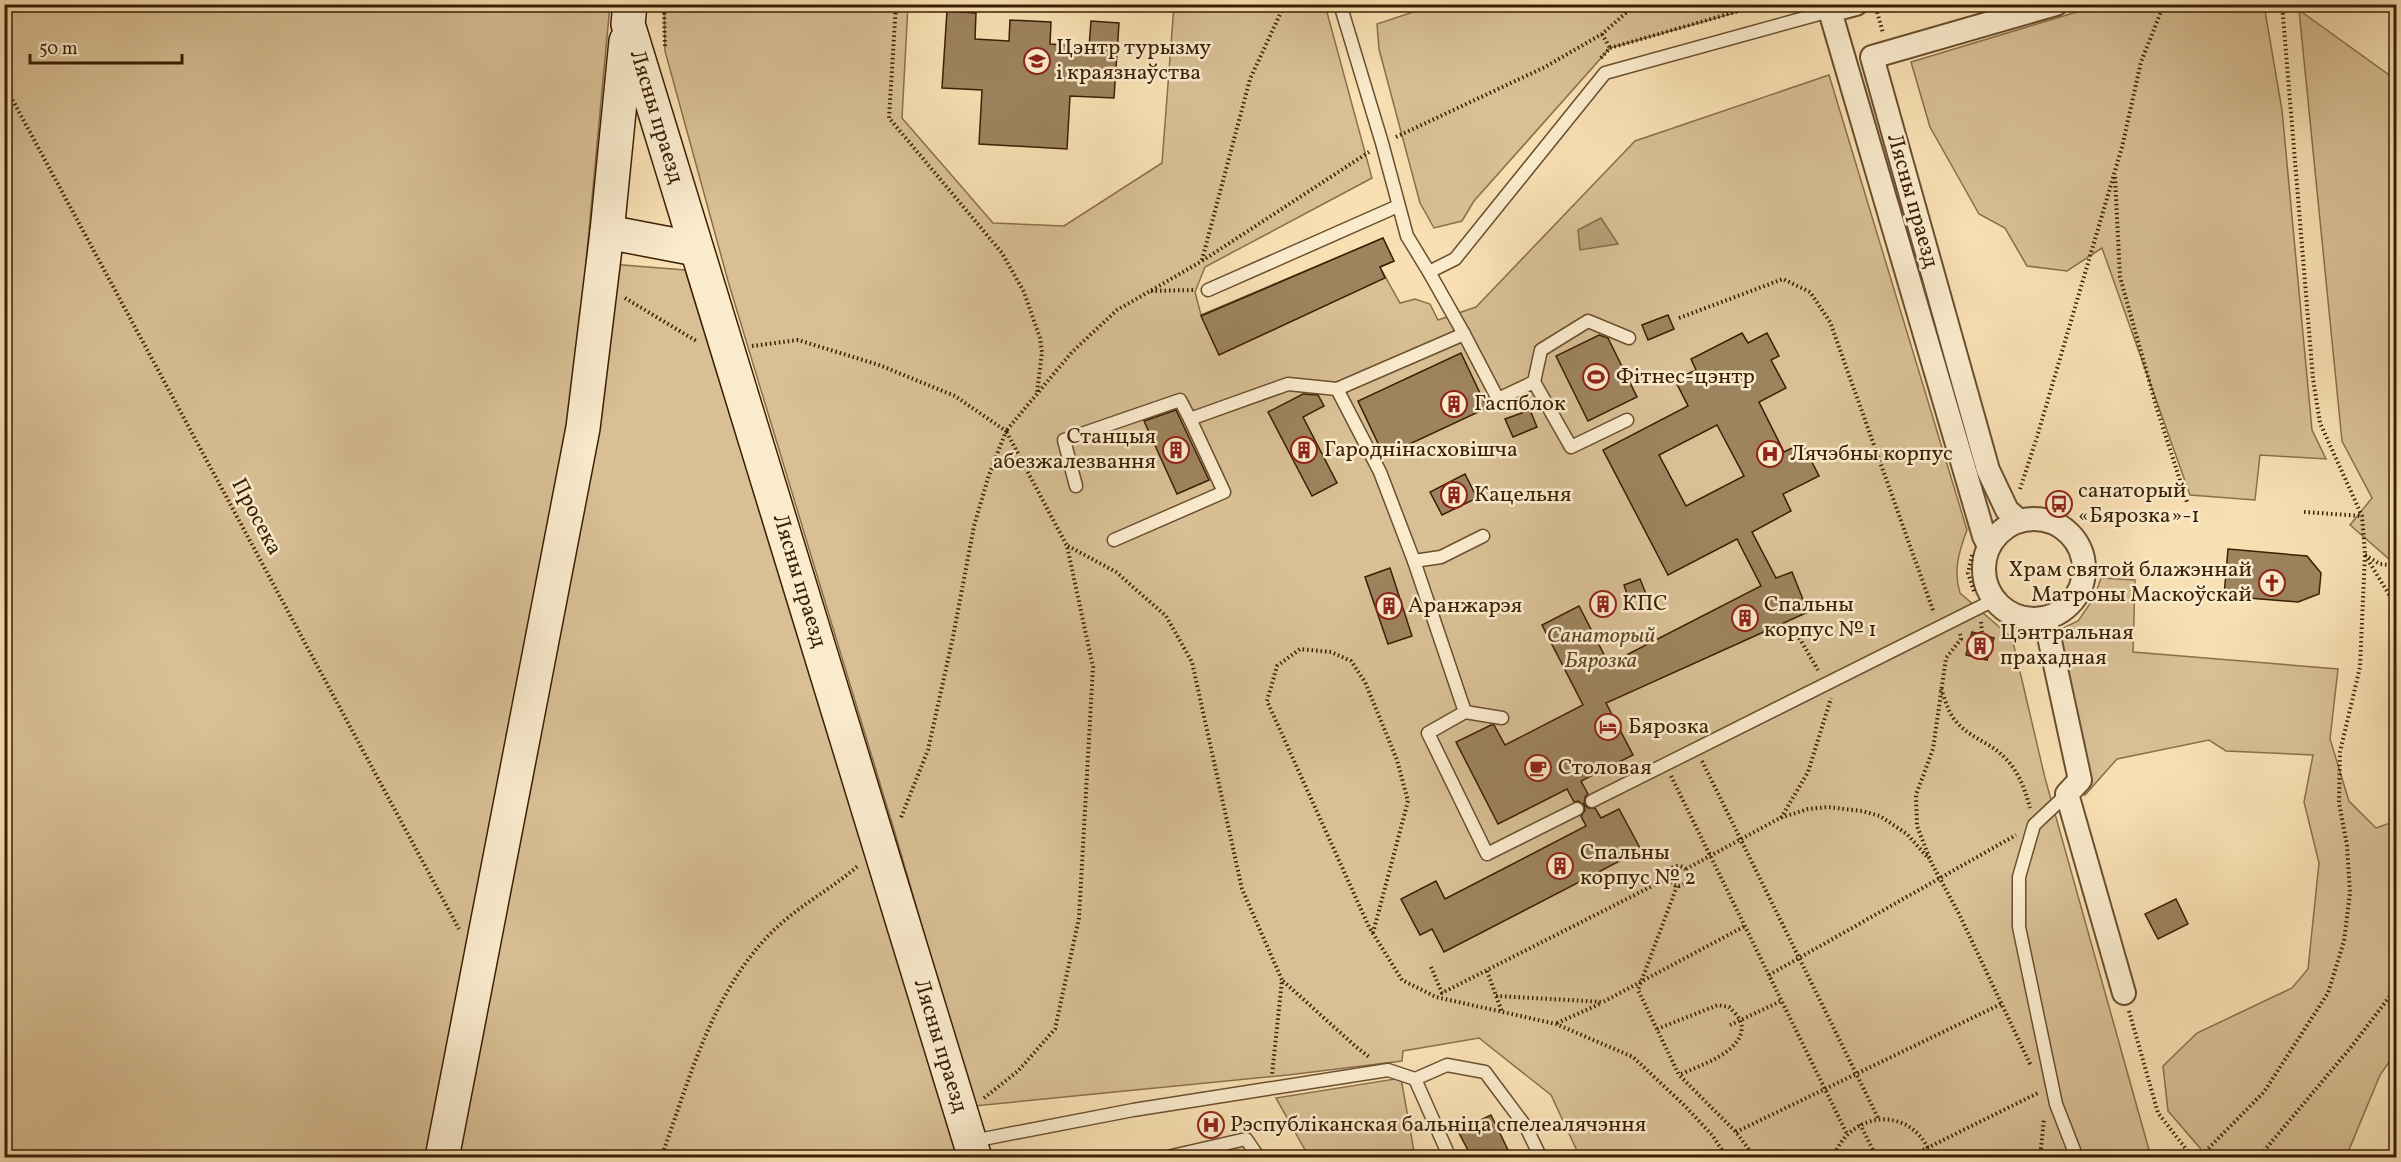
<svg xmlns="http://www.w3.org/2000/svg" width="2401" height="1162" font-family="Vollkorn,serif">
<style>
.green{fill:#d8bf94;stroke:#8a6f4b;stroke-width:1.5}
.water{fill:#b89e76;stroke:#866b48;stroke-width:1.5}
.building{fill:#9d835e;stroke:#3b1f02;stroke-width:1.5;fill-rule:evenodd}
.lines{fill:none;stroke-linecap:round;stroke-linejoin:round}
.lane-casing{stroke:#6a4f2e;stroke-width:15}
.street-casing{stroke:#6a4f2e;stroke-width:26}
.secondary-casing{stroke:#3b1f02;stroke-width:36}
.path{stroke:#3b1f02;stroke-width:4;stroke-dasharray:1.5 3;stroke-linecap:butt}
.lane{stroke:#faebcd;stroke-width:12}
.street{stroke:#faebcd;stroke-width:22}
.secondary{stroke:#faebcd;stroke-width:33}
.labels{text-anchor:middle;dominant-baseline:central;stroke-width:5;stroke-linejoin:round;paint-order:stroke}
.poi-label{font-size:22px;fill:#3b1f02;stroke:#faebcd;text-anchor:start}
.street-label{font-size:22px;fill:#3b1f02;stroke:#faebcd}
.park-label{font-size:22px;font-style:italic;fill:#624726;stroke:#faebcd}
</style>
<rect width="100%" height="100%" fill="#f8e0b2"/>
<filter id="stains"><feTurbulence type="fractalNoise" baseFrequency=".00333" numOctaves="4"/><feColorMatrix values="0 0 0 0 .2 0 0 0 0 .09 0 0 0 0 .02 0 0 0 .5 -.17"/></filter>
<radialGradient id="worn" r=".72"><stop offset=".6" stop-color="#630" stop-opacity="0"/><stop offset="1" stop-color="#630" stop-opacity=".3"/></radialGradient>
<g class="green">
<polygon points="1437,4 1763,4 1763,5 1610,48 1474,201 1462,221 1434,228 1420,203 1379,49 1377,24"/>
<polygon points="5,5 610,5 586,262 685,270 960,1157 5,1158"/>
<path d="M664,5H908L902,118L993,223L1064,226L1162,163L1174,5H1325L1372,178L1205,267L1195,292L1201,315L1383,238L1394,261L1380,267L1400,303L1415,299L1430,304L1438,320L1476,307L1635,141L1829,75L1967,530C1959,551 1953,571 1960,593L2012,638L2045,778L2151,1157H1580L1551,1095L1479,1038L1403,1051L1402,1061L1288,1075L974,1106L895,833L728,281L665,51Z"/>
<polygon points="2100,5 2264,5 2282,110 2312,430 2326,459 2260,455 2255,500 2190,495 2102,248 2067,271 2027,266 2005,228 1979,214 1930,127 1911,62"/>
<polygon points="2299,10 2396,80 2396,565 2350,525 2372,498 2342,441"/>
<polygon points="2101,578 2135,580 2133,652 2338,669 2330,739 2349,801 2376,828 2396,821 2396,1052 2380,1075 2346,1157 2204,1157 2200,1148 2168,1111 2163,1066 2197,1033 2292,988 2308,969 2319,863 2304,802 2313,755 2226,751 2209,740 2117,759 2085,795 2055,632 2078,621 2094,598"/>
<polygon points="1401,1078 1415,1157 1309,1157 1276,1098"/>
</g>
<polygon class="water" points="1601,218 1618,244 1580,250 1578,230"/>
<g class="building">
<polygon points="947,11 976,13 975,39 1009,41 1010,20 1051,22 1050,44 1089,47 1091,21 1119,23 1114,98 1070,96 1067,149 979,144 982,90 942,88"/>
<polygon points="1383,238 1394,261 1380,267 1385,278 1219,355 1201,316"/>
<polygon points="1668,315 1674,329 1648,340 1642,325"/>
<path d="M1742,333L1748,343L1767,333L1779,356L1771,360L1786,388L1759,402L1784,452L1802,443L1819,476L1783,494L1791,511L1752,532L1776,578L1792,572L1808,612L1606,703L1633,755L1581,781L1588,794L1585,797L1584,804L1588,808H1595L1601,818L1619,809L1641,850L1444,952L1432,929L1420,935L1401,899L1436,881L1445,899L1586,826L1581,816L1585,810L1584,805L1578,801L1574,802L1567,789L1498,824L1456,742L1491,725H1494L1505,745L1583,705L1542,625L1579,606L1609,664L1761,586L1737,539L1668,575L1603,450L1688,406L1675,380L1696,370L1691,359ZM1717,425L1744,476L1686,506L1659,455Z"/>
<polygon points="1599,335 1608,338 1637,397 1588,421 1556,356"/>
<polygon points="1461,353 1487,408 1384,456 1358,401"/>
<polygon points="1303,394 1318,395 1324,406 1303,417 1337,483 1312,496 1268,412"/>
<polygon points="1176,410 1209,480 1177,494 1144,421"/>
<polygon points="1530,410 1537,427 1513,437 1505,419"/>
<polygon points="1465,474 1477,498 1442,515 1430,492"/>
<polygon points="2228,549 2307,556 2321,573 2319,594 2298,602 2224,596"/>
<polygon points="1390,568 1412,636 1388,644 1365,577"/>
<polygon points="1640,579 1646,594 1629,600 1624,585"/>
<polygon points="1972,632 1994,638 1987,660 1966,655"/>
<polygon points="2176,899 2188,924 2158,939 2145,914"/>
<polygon points="1491,1115 1512,1158 1472,1158 1458,1131"/>
</g>
<g class="lines">
<defs>
<g id="lane">
<polyline points="1340,4 1382,143 1407,236 1429,272 1455,259 1605,73 1830,11"/>
<polyline points="1429,272 1464,334 1498,399 1534,382 1571,447 1627,420"/>
<polyline points="1208,290 1398,206"/>
<polyline points="1534,382 1541,350 1588,321 1629,338"/>
<polyline points="1337,389 1380,472 1414,561 1465,712"/>
<polyline points="1076,486 1064,440 1180,400 1190,419"/>
<polyline points="1114,540 1224,492 1190,419 1288,384 1337,389 1464,334"/>
<polyline points="1414,561 1441,557 1483,536"/>
<polyline points="1502,718 1465,712 1428,733 1487,854 1577,809"/>
<polyline points="2067,794 2034,825 2019,877 2019,927 2056,1104 2077,1158"/>
<polyline points="1592,801 1994,600"/>
<polyline points="1415,1079 1447,1065 1485,1072 1526,1127 1541,1158"/>
<polyline points="971,1144 983,1139 1133,1110 1388,1070 1415,1079 1450,1158"/>
<polyline points="1095,1158 1100,1158"/>
<polyline points="1163,1158 1246,1139 1259,1158"/>
</g>
<g id="street">
<polyline points="1856,4 1830,11 1984,536 1989,546"/>
<circle cx="2034" cy="569" r="50"/>
<polyline points="2019,521 2007,510 1988,470 1872,57 2056,4"/>
<polyline points="2045,618 2080,780 2067,794 2124,993"/>
</g>
<g id="secondary">
<polyline points="630,4 628,24 975,1158"/>
<polyline points="607,232 696,249"/>
<polyline points="442,1158 583,428 607,232 626,41"/>
</g>
</defs>
<use href="#lane" class="lane-casing"/>
<use href="#street" class="street-casing"/>
<use href="#secondary" class="secondary-casing"/>
<g class="path">
<polyline points="664,4 665,49"/>
<polyline points="896,4 889,118 1002,253 1024,292 1040,338 1042,352 1037,393"/>
<polyline points="1876,8 1883,33"/>
<polyline points="1602,34 1610,48"/>
<polyline points="1601,58 1610,48 1763,4"/>
<polyline points="4,84 459,929"/>
<polyline points="1396,137 1545,67 1602,34 1636,4"/>
<polyline points="2115,177 2120,277 2157,409 2187,502"/>
<polyline points="1202,260 1250,79 1282,10 1283,4"/>
<polyline points="1151,291 1194,290"/>
<polyline points="625,298 698,342"/>
<polyline points="1679,318 1783,279 1810,292 1830,322 1934,613"/>
<polyline points="752,346 798,340 879,365 955,396 1006,431 988,478 974,526 953,637 928,750 900,820"/>
<polyline points="2020,489 2037,437 2122,147 2141,62 2164,4"/>
<polyline points="2304,512 2362,516"/>
<polyline points="1068,546 1116,572 1166,616 1192,662 1242,889 1282,980 1272,1075"/>
<polyline points="1972,555 1968,573 1975,594"/>
<polyline points="2365,555 2396,606"/>
<polyline points="2365,555 2380,564 2396,566"/>
<polyline points="1981,622 1982,632"/>
<polyline points="1797,634 1818,670"/>
<polyline points="1960,634 1961,639 1946,658 1933,749 1916,795 1917,826 1931,862 1959,914 2031,1066"/>
<path d="M1941,689C1945,699 1948,711 1954,719C1963,731 1975,737 1987,744C2013,759 2023,781 2030,808"/>
<polyline points="1702,761 1879,1120"/>
<polyline points="1671,776 1847,1134"/>
<polyline points="1781,818 1808,772 1831,698"/>
<circle cx="1678" cy="876" r="10"/>
<polyline points="1686,869 1780,818 1808,809 1828,807 1862,811 1880,816 1907,834 1929,859"/>
<polyline points="1677,886 1638,990 1679,1075 1736,1132 1755,1158"/>
<polyline points="1373,933 1408,801 1397,760 1365,682 1351,661 1331,652 1300,649 1277,666 1267,701 1369,927 1402,980 1436,997 1556,1024 1633,1057 1684,1105 1713,1136 1727,1158"/>
<polyline points="1431,967 1442,993 1668,878"/>
<polyline points="1487,971 1502,1012"/>
<polyline points="1769,975 2016,835"/>
<polyline points="1283,981 1354,1045 1369,1057"/>
<polyline points="1496,996 1603,1002 1745,926"/>
<polyline points="2129,1011 2158,1113 2193,1158"/>
<polyline points="1557,1023 1602,1003"/>
<polyline points="1730,1025 1781,1001"/>
<path d="M1657,1029L1718,1005L1729,1007C1733,1011 1739,1017 1741,1022C1748,1051 1700,1065 1679,1075"/>
<polyline points="984,1098 1018,1071 1055,1029 1079,918 1093,667 1067,546 1006,431 1072,352 1117,310 1202,261 1369,152"/>
<polyline points="1860,1124 1877,1158"/>
<polyline points="1736,1132 2001,1004"/>
<path d="M661,1158C690,1078 712,990 775,929C800,905 833,888 859,865"/>
<polyline points="933,1158 946,1152"/>
<path d="M1833,1158C1851,1108 1915,1105 1932,1158"/>
<polyline points="1907,1158 2038,1093"/>
<polyline points="2040,1158 2044,1119"/>
<polyline points="2199,1158 2264,1092 2328,993 2344,941 2350,893 2347,845 2339,803 2340,752 2360,667 2365,554 2362,516 2320,423 2313,379 2282,4"/>
<polyline points="2258,1158 2352,1046 2396,988"/>
</g>
<use href="#lane" class="lane"/>
<use href="#street" class="street"/>
<use href="#secondary" class="secondary"/>
</g>
<defs>
<symbol id="school-ring" viewBox="-11 -11 22 22"><circle r="9.5" fill="#faebcd" stroke="#8f2418" stroke-width="1.5"/><path d="M0-5L7-2L0 1L-7-2ZM-4 1L0 2.5L4 1V4Q0 6-4 4Z" fill="#8f2418"/></symbol>
<symbol id="stadium-ring" viewBox="-11 -11 22 22"><circle r="9.5" fill="#faebcd" stroke="#8f2418" stroke-width="1.5"/><path d="M0-5a6.5 5 0 1 0 0 10a6.5 5 0 1 0 0-10ZM-3.5-1.8h7v3.6h-7Z" fill="#8f2418"/></symbol>
<symbol id="building-ring" viewBox="-11 -11 22 22"><circle r="9.5" fill="#faebcd" stroke="#8f2418" stroke-width="1.5"/><path d="M-4-6H4V6H1V3H-1V6H-4ZM-2.5-4.3h1.7v1.8h-1.7ZM.8-4.3h1.7v1.8H.8ZM-2.5-1h1.7V.8h-1.7ZM.8-1h1.7V.8H.8Z" fill="#8f2418"/></symbol>
<symbol id="hospital-ring" viewBox="-11 -11 22 22"><circle r="9.5" fill="#faebcd" stroke="#8f2418" stroke-width="1.5"/><path d="M-5-5h3v3.5h4V-5h3V5h-3V1.5h-4V5h-3Z" fill="#8f2418"/></symbol>
<symbol id="bus-ring" viewBox="-11 -11 22 22"><circle r="9.5" fill="#faebcd" stroke="#8f2418" stroke-width="1.5"/><path d="M-5-6H5V4H4V6H2V4H-2V6H-4V4H-5ZM-3.5-4V0h7V-4ZM-3.5 1.2v1.5H-2V1.2ZM2 1.2v1.5H3.5V1.2Z" fill="#8f2418"/></symbol>
<symbol id="church-ring" viewBox="-11 -11 22 22"><circle r="9.5" fill="#faebcd" stroke="#8f2418" stroke-width="1.5"/><path d="M-1.2-6h2.4v3.5h3.3v2.4h-3.3V6h-2.4V-.1h-3.3v-2.4h3.3Z" fill="#8f2418"/></symbol>
<symbol id="hotel-ring" viewBox="-11 -11 22 22"><circle r="9.5" fill="#faebcd" stroke="#8f2418" stroke-width="1.5"/><path d="M-6-4.5h1.5V1H6V5H4.5V3h-9V5H-6ZM-4 0a1.8 1.8 0 1 1 3.6 0ZM.5 0V-2.5h3Q6-2.5 6 0Z" fill="#8f2418"/></symbol>
<symbol id="cafe-ring" viewBox="-11 -11 22 22"><circle r="9.5" fill="#faebcd" stroke="#8f2418" stroke-width="1.5"/><path d="M-5.5-4.5H6V0H3Q3 3.5 0 3.5H-2.5Q-5.5 3.5-5.5 0ZM3-3.2v2h1.7v-2ZM-6 4.5H4V6H-6Z" fill="#8f2418"/></symbol>
</defs>
<g fill-rule="evenodd">
<use href="#school-ring" x="1022" y="46" width="30" height="30"/>
<use href="#stadium-ring" x="1581" y="362" width="30" height="30"/>
<use href="#building-ring" x="1439" y="389" width="30" height="30"/>
<use href="#building-ring" x="1161" y="435" width="30" height="30"/>
<use href="#building-ring" x="1289" y="435" width="30" height="30"/>
<use href="#hospital-ring" x="1755" y="439" width="30" height="30"/>
<use href="#building-ring" x="1439" y="480" width="30" height="30"/>
<use href="#bus-ring" x="2044" y="489" width="30" height="30"/>
<use href="#church-ring" x="2257" y="568" width="30" height="30"/>
<use href="#building-ring" x="1588" y="589" width="30" height="30"/>
<use href="#building-ring" x="1374" y="591" width="30" height="30"/>
<use href="#building-ring" x="1730" y="603" width="30" height="30"/>
<use href="#building-ring" x="1965" y="631" width="30" height="30"/>
<use href="#hotel-ring" x="1593" y="712" width="30" height="30"/>
<use href="#cafe-ring" x="1523" y="753" width="30" height="30"/>
<use href="#building-ring" x="1545" y="851" width="30" height="30"/>
<use href="#hospital-ring" x="1196" y="1110" width="30" height="30"/>
</g>
<g class="labels">
<g class="poi-label">
<text x="1056" y="48">Цэнтр турызму<tspan x="1056" dy="25">і краязнаўства</tspan></text>
<text x="1616" y="377">Фітнес-цэнтр</text>
<text x="1474" y="404">Гаспблок</text>
<text x="1156" y="437" text-anchor="end">Станцыя<tspan x="1156" dy="25">абезжалезвання</tspan></text>
<text x="1324" y="450">Гароднінасховішча</text>
<text x="1790" y="454">Лячэбны корпус</text>
<text x="2078" y="491">санаторый<tspan x="2078" dy="25">«Бярозка»-1</tspan></text>
<text x="1474" y="495">Кацельня</text>
<text x="2252" y="570" text-anchor="end">Храм святой блажэннай<tspan x="2252" dy="25">Матроны Маскоўскай</tspan></text>
<text x="1622" y="604">КПС</text>
<text x="1764" y="605">Спальны<tspan x="1764" dy="25">корпус № 1</tspan></text>
<text x="1408" y="606">Аранжарэя</text>
<text x="2000" y="633">Цэнтральная<tspan x="2000" dy="25">прахадная</tspan></text>
<text x="1628" y="727">Бярозка</text>
<text x="1558" y="768">Столовая</text>
<text x="1580" y="853">Спальны<tspan x="1580" dy="25">корпус № 2</tspan></text>
<text x="1230" y="1125">Рэспубліканская бальніца спелеалячэння</text>
</g>
<g class="street-label">
<text transform="translate(656 117) rotate(73)">Лясны праезд</text>
<text transform="translate(1912 201) rotate(74)">Лясны праезд</text>
<text transform="translate(256 517) rotate(62)">Просека</text>
<text transform="translate(799 581) rotate(73)">Лясны праезд</text>
<text transform="translate(940 1046) rotate(73)">Лясны праезд</text>
</g>
<g class="park-label">
<text x="1601" y="636">Санаторый<tspan x="1601" dy="25">Бярозка</tspan></text>
</g>
</g>
<rect width="2401" height="1162" fill="none" stroke="#f8e0b2" stroke-width="24"/>
<rect x="6" y="6" width="2389" height="1150" fill="none" stroke="#3b1f02" stroke-width="3"/>
<rect x="12" y="12" width="2377" height="1138" fill="none" stroke="#3b1f02" stroke-width="1.5"/>
<path d="M30 54v9h152v-9" fill="none" stroke="#3b1f02" stroke-width="3"/>
<text x="39" y="54" font-size="18" fill="#3b1f02" stroke="#faebcd" stroke-width="4.5" paint-order="stroke">50 m</text>
<rect width="100%" height="100%" filter="url(#stains)"/>
<rect width="100%" height="100%" fill="url(#worn)"/>
</svg>
